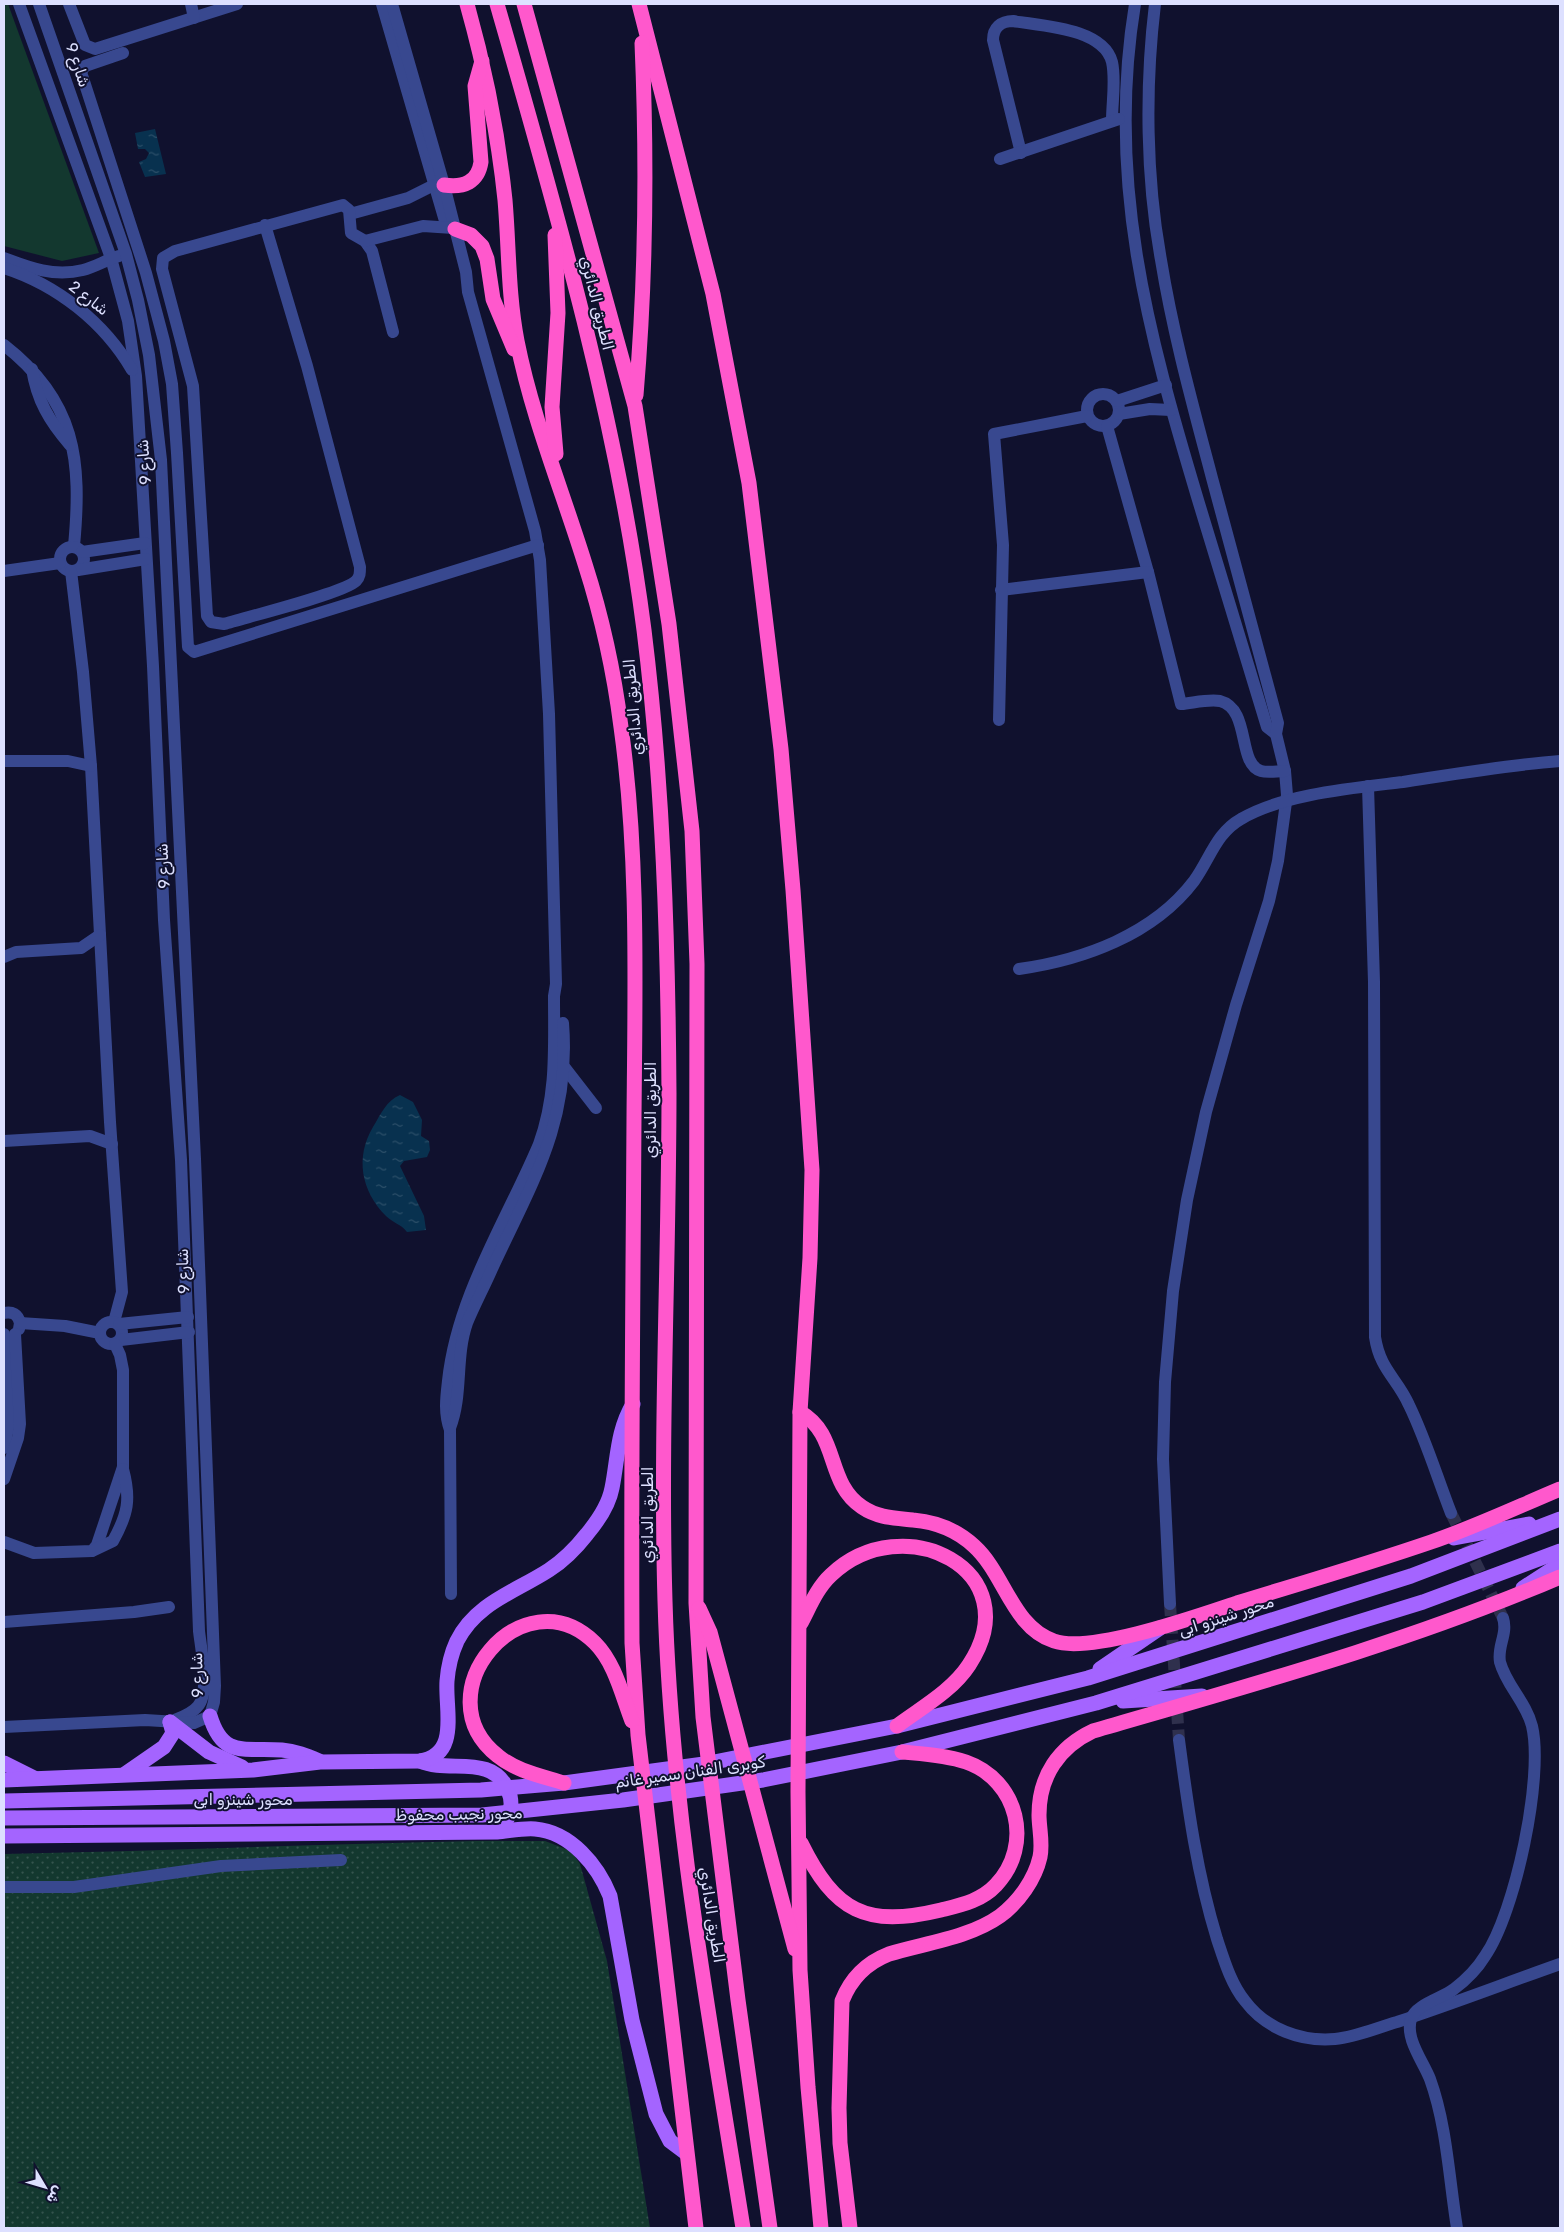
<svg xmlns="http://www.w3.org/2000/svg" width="1564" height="2232" font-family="Rubik,'Noto Naskh Arabic',sans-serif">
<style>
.grass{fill:url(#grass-dots)}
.pitch{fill:#13382f}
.water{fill:url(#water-ripples)}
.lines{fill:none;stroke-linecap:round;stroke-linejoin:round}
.minor-tunnel{stroke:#2f304d;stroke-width:12;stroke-dasharray:12 6;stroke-linecap:butt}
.minor{stroke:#38488f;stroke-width:12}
.major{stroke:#a464ff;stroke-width:15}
.highway{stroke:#ff58cc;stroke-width:15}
.labels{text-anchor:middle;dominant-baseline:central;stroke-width:4;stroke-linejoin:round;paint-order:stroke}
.street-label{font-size:16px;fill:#dde0ff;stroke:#10112e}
</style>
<defs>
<pattern id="grass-dots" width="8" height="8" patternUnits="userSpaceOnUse" patternTransform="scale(1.25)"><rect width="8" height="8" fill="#13382f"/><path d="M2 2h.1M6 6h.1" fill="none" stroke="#35544e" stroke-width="1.8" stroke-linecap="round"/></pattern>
<pattern id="water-ripples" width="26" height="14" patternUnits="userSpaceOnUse" patternTransform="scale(1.25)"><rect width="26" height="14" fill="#08314f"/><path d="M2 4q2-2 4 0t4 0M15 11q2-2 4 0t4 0" fill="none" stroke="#2c4f69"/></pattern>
</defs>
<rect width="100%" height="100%" fill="#10112e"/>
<path class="grass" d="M476,1841H545L571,1851L580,1864L607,1961L650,2228H4V1854C161,1851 319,1844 476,1841Z"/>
<polygon class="pitch" points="4,4 8,4 99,253 62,261 4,246"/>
<g class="water">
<polygon points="155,129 166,174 145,177 139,162 146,159 149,153 145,149 138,149 135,133"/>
<path d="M400,1095L413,1102L422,1120L421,1136L429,1141L430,1150L427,1157L404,1161L400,1166L424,1216L426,1230L407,1232C401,1224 393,1223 386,1216C361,1191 355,1157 373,1127C381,1114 386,1101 400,1095Z"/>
</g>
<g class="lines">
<g class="minor-tunnel">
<polyline points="1451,1513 1503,1618"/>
<polyline points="1170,1604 1179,1740"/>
</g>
<g class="minor">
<path d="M19,4L111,258L128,321L136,376L153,666L164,920L181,1160L199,1631C201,1649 210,1693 198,1706C192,1714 179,1718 170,1722"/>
<polyline points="69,4 85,45 95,49 237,4"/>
<polyline points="191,4 194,18"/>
<polyline points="382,4 445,221"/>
<path d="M392,4L444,185L466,272L468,292L535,531L540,560L549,714L556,984L554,996C554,1048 557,1095 539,1144C506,1222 457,1296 448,1381C446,1398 444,1413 450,1430L451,1594"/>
<path d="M1135,4C1106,180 1148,333 1198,500C1221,576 1244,652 1267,727L1276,734"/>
<path d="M1155,4C1145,87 1146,178 1161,260C1173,334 1193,406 1212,478C1234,559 1256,641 1278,723L1276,734L1285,771L1287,795L1278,861L1269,901L1236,1005L1206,1112L1187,1200L1173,1291L1165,1382L1163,1459L1170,1604"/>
<polyline points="123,53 85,66 81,72 146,273 164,341 172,384 177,453 188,647 194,652 538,545"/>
<path d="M1021,153L993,40C993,28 1001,21 1013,21C1042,26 1103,28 1112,62C1116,80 1112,102 1112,121"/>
<polyline points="1000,159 1119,119"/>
<polyline points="350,214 408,198 434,185 442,185"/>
<path d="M265,225L307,366L360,567C360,573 360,577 356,581C344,593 247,617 224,624L211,622L207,616L193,386L162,269L163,258L175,251L343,205L349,210L351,233L365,241L372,251L393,332"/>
<polyline points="365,241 423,226 453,228"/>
<path d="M4,258C30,268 54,277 83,270C95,267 106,260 119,256"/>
<path d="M4,268C57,285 104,322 132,370"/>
<path d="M4,345C76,401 82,460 74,546"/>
<path d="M32,369C37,400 49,421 70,445"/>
<circle cx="1103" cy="410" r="16"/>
<polyline points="1117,401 1166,385"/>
<polyline points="1119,414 1150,409 1171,410"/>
<path d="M1107,426L1148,572L1181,704C1193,703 1208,699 1220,701C1251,709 1237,764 1261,771C1268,773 1277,771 1285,771"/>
<circle cx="72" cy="559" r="12"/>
<polyline points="82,552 145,543"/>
<polyline points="78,570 146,559"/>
<polyline points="4,571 60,563"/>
<polyline points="71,571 83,672 91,766 110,1122 122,1292 114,1322"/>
<polyline points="1001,590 1148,572"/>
<polyline points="999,720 1003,545 994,434 1087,416"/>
<polyline points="4,761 68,761 91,766"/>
<path d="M1368,786L1374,982L1375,1337C1380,1370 1397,1378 1409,1405C1426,1440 1437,1477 1451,1513"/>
<polyline points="4,957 16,952 81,948 100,935"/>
<path d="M1019,969C1083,960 1153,935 1194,881C1210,859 1216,833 1241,819C1283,794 1354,788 1403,782C1455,774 1507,765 1560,761"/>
<polyline points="565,1068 596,1108"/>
<polyline points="4,1141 90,1136 112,1144"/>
<path d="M4,1313C12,1311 18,1314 20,1323L19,1329"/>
<circle cx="111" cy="1333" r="11"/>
<polyline points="20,1323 65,1326 100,1333"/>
<polyline points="119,1324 188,1317"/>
<polyline points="121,1340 189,1332"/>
<path d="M450,1428C463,1395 455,1357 467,1323C474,1306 483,1289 491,1271C531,1184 571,1123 563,1023"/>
<polyline points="4,1448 9,1423 4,1334"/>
<polyline points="4,1479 18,1438 20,1424 15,1334"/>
<polyline points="4,1542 34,1553 92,1551 97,1545 123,1467 123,1370 120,1355 115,1344"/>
<path d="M92,1551L113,1541C128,1514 131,1499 123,1469"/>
<polyline points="4,1622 134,1612 169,1607"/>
<polyline points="4,1727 145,1720 194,1723 210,1716 214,1702 215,1686 195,1159 161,460 149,355 138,300 126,254 39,4"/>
<path d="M1179,1740C1188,1808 1197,1874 1217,1939C1224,1960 1231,1984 1245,2001C1266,2029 1301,2042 1335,2039C1356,2037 1376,2028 1397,2022C1452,2004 1506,1983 1560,1964"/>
<polyline points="4,1887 74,1887 221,1866 341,1860"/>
<path d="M1457,2228C1449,2179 1447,2126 1430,2079C1423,2061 1405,2039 1411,2019C1416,2004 1443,1998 1454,1989C1466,1980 1477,1969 1485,1956C1515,1913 1544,1777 1532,1726C1526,1702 1506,1685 1500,1662C1497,1646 1508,1634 1503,1618"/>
</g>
<g class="major">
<polyline points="1454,1538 1529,1524"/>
<polyline points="1523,1588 1560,1564"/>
<polyline points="1100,1669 1160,1628"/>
<polyline points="1123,1701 1202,1696"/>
<path d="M210,1716C223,1759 245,1747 282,1750C295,1751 307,1756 319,1761"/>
<polyline points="170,1722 209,1752 242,1767"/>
<path d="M420,1761C449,1774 491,1753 508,1790C512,1799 512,1810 507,1819"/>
<polyline points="4,1763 34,1778"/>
<polyline points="125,1774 164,1747 173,1733 170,1722"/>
<path d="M4,1780L253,1770L320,1762L420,1761C460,1755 445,1710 447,1681C448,1668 451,1654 457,1641C476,1603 515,1592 549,1570C563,1561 576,1548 587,1534C597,1522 609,1504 612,1488C618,1458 617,1431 633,1404"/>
<polyline points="4,1801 481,1790 564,1783 704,1764 897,1726 1088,1678 1411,1576 1560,1519"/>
<polyline points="4,1818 482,1815 623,1800 763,1780 902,1752 1096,1703 1423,1602 1560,1551"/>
<path d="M4,1836L497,1832C509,1831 523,1828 535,1829C571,1832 598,1866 610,1896L632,2020L656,2114L670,2141L686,2153"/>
</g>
<g class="highway">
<path d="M467,4C485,68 498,133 505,200C509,247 508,294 517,341C532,417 562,490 585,564C602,617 614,672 621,727C639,856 635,987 634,1118C633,1293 631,1468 632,1643L638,1735L696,2228"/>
<path d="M497,4C556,209 617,419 644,630C663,783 668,939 669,1093C669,1262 660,1432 665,1601C671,1812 710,2020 743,2228"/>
<polyline points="524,4 635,406 669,624 692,831 697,964 696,1603 703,1717 738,2000 770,2228"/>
<polyline points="639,4 713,294 749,483 781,749 793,890 812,1170 810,1258 800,1412 798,1792 800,1970 808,2087 821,2228"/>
<path d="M444,185C464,188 478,182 481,162L475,86L482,61"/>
<polyline points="455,229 471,235 482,246 487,259 493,299 514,349"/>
<polyline points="555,235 558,313 552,407 556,454"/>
<path d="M636,395C646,278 647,160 642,43"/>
<path d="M800,1412C840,1435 825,1482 862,1507C878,1518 895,1518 913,1520C936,1522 958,1531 974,1546C1005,1574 1012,1627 1054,1641C1091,1654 1198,1616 1237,1603C1302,1583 1367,1564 1431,1542C1475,1527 1517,1507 1560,1489"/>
<polyline points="699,1608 710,1632 795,1949"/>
<path d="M801,1623C810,1606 817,1588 831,1575C903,1506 1031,1571 969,1665C952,1691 921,1708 897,1726"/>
<path d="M564,1783C542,1776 516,1771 498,1756C420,1695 523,1572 595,1643C615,1663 622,1695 632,1721"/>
<path d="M801,1843C835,1912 866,1928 941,1910C961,1905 981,1901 996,1885C1034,1845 1018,1780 966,1762C945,1755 923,1754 902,1752"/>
<path d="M850,2228L840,2143L839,2108L842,2001C851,1978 866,1963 889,1954C925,1943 969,1938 1000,1916C1019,1902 1035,1879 1040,1857C1043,1843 1039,1828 1039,1815C1039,1776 1059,1747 1093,1731C1251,1685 1409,1642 1560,1577"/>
</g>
</g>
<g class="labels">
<g class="street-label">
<text transform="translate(78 65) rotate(71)">شارع 9</text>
<text transform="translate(89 298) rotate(38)">شارع 2</text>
<text transform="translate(597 303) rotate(76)">الطريق الدائري</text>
<text transform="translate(144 462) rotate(-94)">شارع 9</text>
<text transform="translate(633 707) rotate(-95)">الطريق الدائري</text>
<text transform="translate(163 866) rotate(-93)">شارع 9</text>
<text transform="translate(650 1110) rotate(-90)">الطريق الدائري</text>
<text transform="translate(183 1271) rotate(-92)">شارع 9</text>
<text transform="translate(647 1515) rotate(-90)">الطريق الدائري</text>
<text transform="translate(1226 1616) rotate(-18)">محور شينزو ابى</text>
<text transform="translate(197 1675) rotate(-91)">شارع 9</text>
<text transform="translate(690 1772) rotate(-8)">كوبرى الفنان سمير غانم</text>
<text x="243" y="1799">محور شينزو ابى</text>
<text transform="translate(459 1814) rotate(-1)">محور نجيب محفوظ</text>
<text transform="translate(712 1915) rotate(81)">الطريق الدائري</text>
</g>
</g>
<rect width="1564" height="2232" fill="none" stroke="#dde0ff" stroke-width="10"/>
<g transform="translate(45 2187) rotate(128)" stroke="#10112e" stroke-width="4" paint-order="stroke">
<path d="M0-4L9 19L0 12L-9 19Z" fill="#dde0ff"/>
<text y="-8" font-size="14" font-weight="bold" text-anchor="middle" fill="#dde0ff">ش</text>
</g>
</svg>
